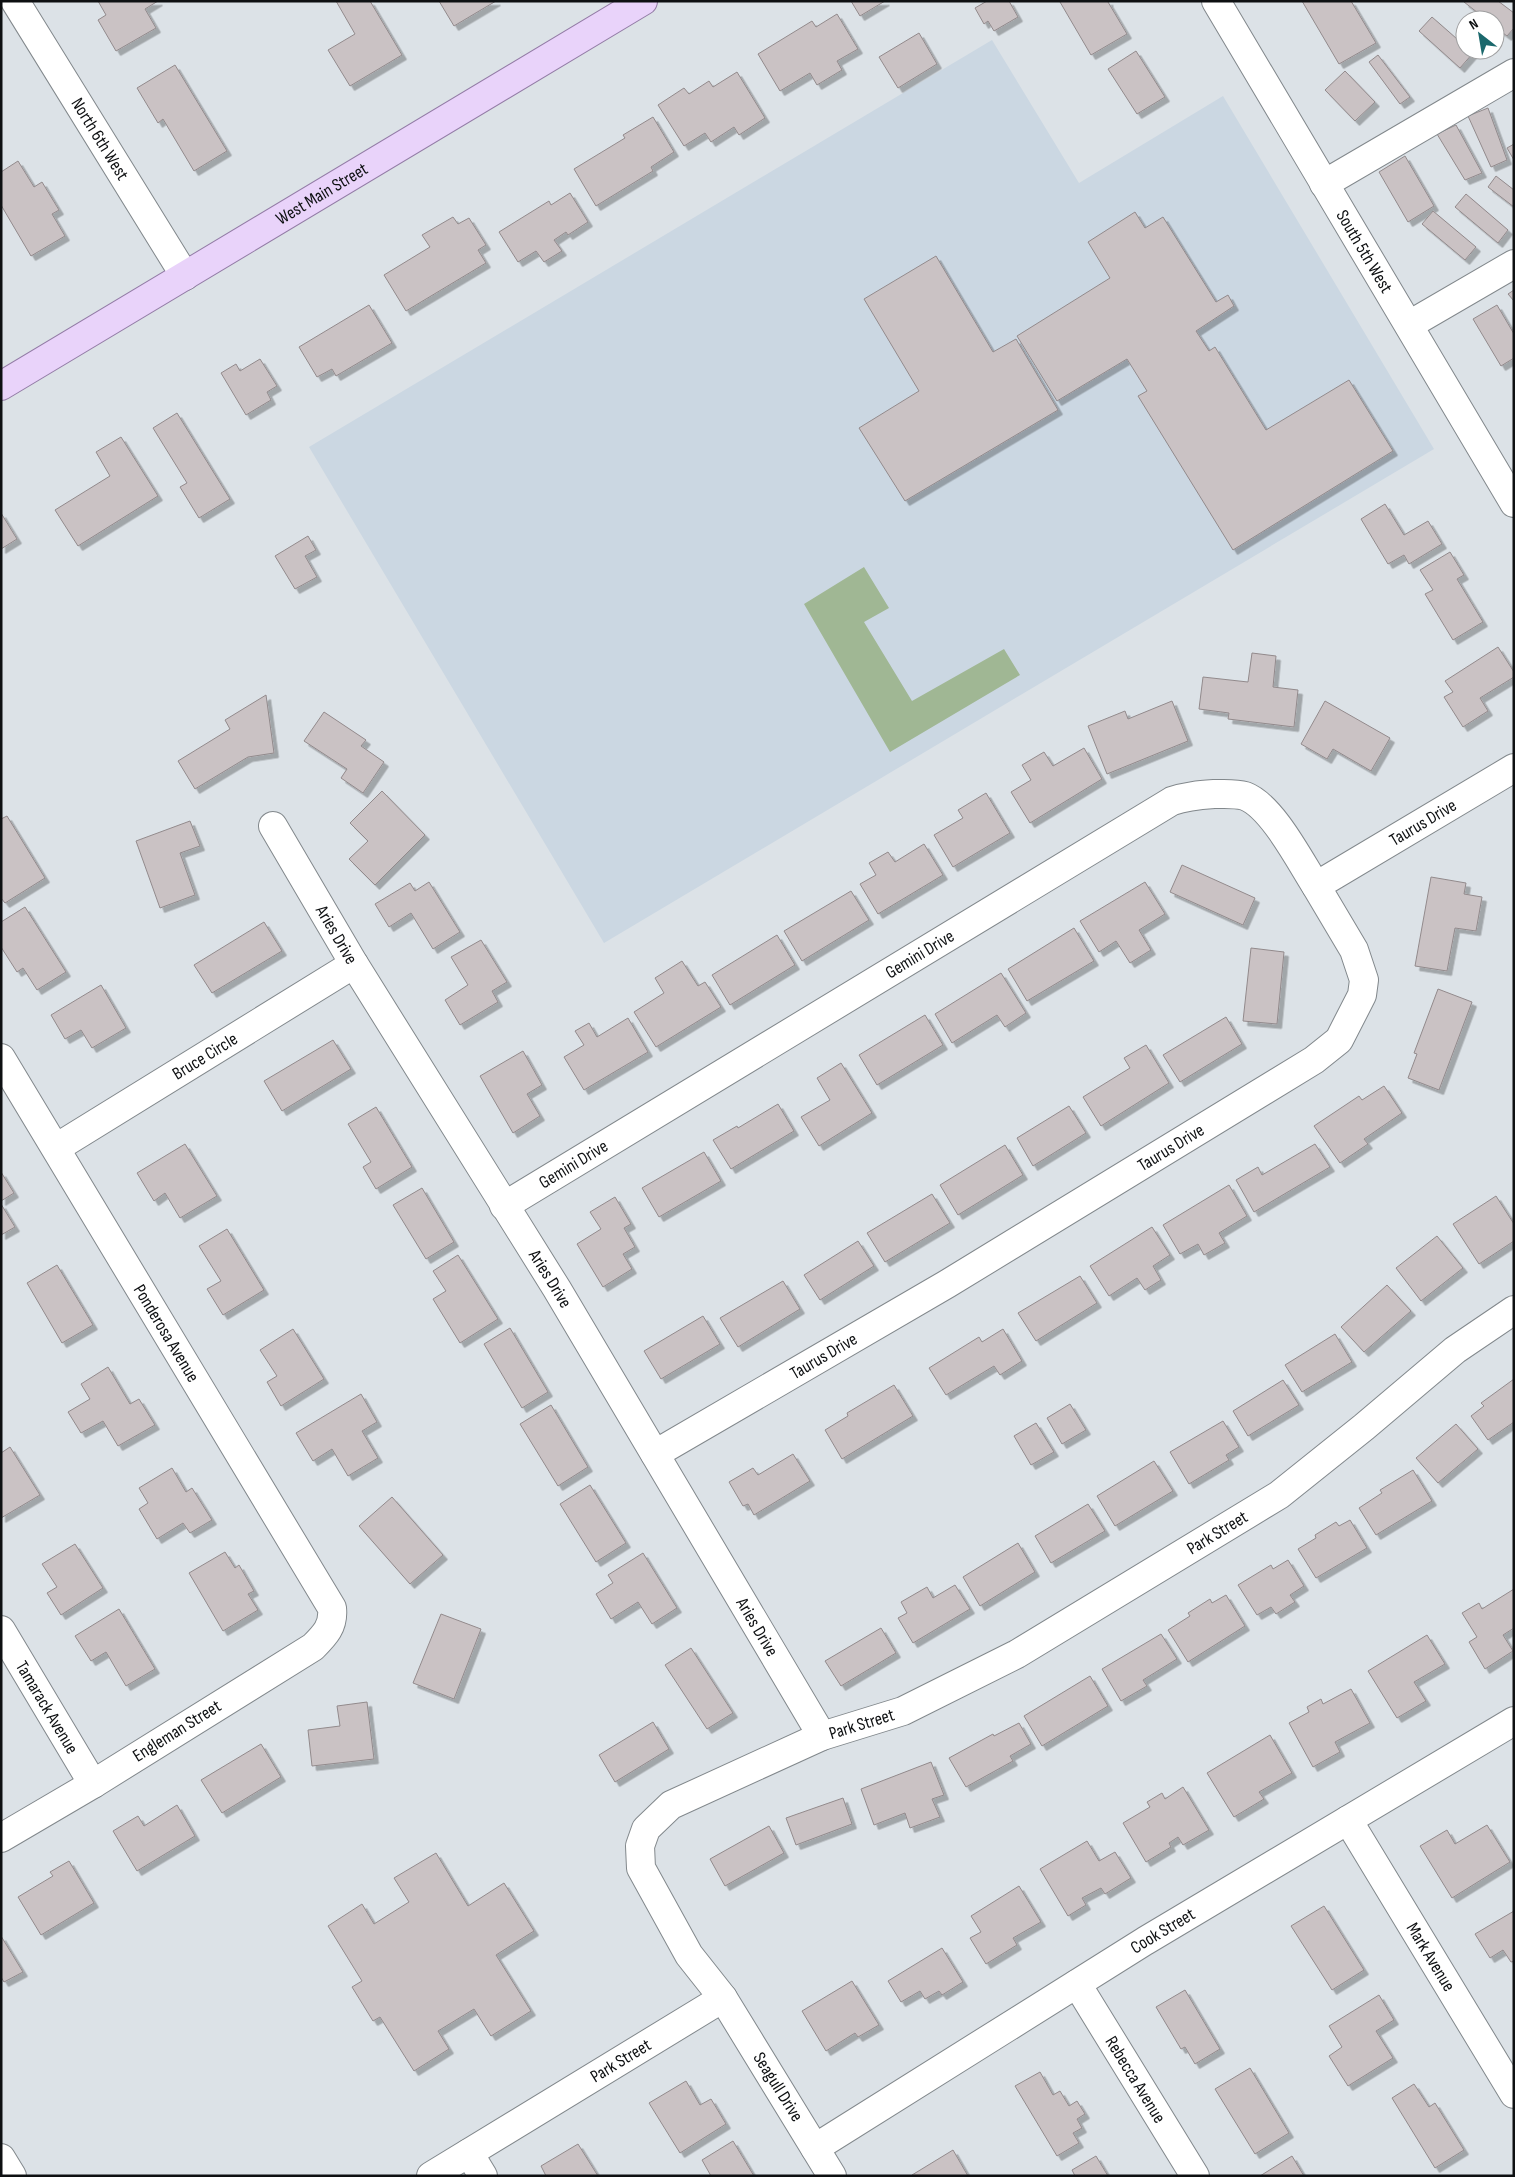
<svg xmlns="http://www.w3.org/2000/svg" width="1515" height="2177" font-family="'Sofia Sans Condensed',sans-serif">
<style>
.built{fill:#cbd7e2}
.green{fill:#a0b794}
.building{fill:#cac2c4;stroke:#928a8c;filter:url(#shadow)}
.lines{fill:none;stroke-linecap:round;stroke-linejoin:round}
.minor-casing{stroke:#82888c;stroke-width:30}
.major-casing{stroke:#937ca6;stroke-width:30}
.minor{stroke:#fff;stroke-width:28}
.major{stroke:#e9d3fa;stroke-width:28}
.labels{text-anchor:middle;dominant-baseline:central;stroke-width:4.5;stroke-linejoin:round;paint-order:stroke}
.street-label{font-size:18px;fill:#0e1012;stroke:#fff}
</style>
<defs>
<filter id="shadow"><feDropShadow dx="4.5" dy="4.5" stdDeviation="0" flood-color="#0004"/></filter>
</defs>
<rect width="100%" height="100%" fill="#dce2e7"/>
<polygon class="built" points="992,40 1079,183 1223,96 1434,449 604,943 309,447"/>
<polygon class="green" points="864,567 889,608 864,622 912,701 1004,649 1020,675 890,752 804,604"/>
<g class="building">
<polygon points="98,1 158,1 145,9 156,28 116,51 98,20 106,15"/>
<polygon points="336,1 370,1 402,55 350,86 328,50 355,34"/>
<polygon points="439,1 496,1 454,26"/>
<polygon points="851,1 885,1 860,16"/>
<polygon points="987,1 1009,1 1018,17 994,31 988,21 984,24 975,8"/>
<polygon points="1062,1 1109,1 1108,2 1127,34 1091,55 1060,2"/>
<polygon points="1302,1 1351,1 1376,43 1339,64"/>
<polygon points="1465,1 1498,1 1514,13 1514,28 1507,36 1495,27 1495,20 1487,20 1464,2"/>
<polygon points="837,14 858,49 837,61 842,70 817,85 810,73 780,91 758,54 812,21 816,27"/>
<polygon points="1432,17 1465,46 1465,50 1470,50 1473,53 1460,68 1419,31"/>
<polygon points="919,33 937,64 898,88 879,57"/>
<polygon points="1136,51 1165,97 1137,114 1108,69"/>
<polygon points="1378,55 1410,97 1400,104 1369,62"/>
<polygon points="175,65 227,151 194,171 163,119 158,123 137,88"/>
<polygon points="1345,71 1375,102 1355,121 1325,90"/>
<polygon points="737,72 765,118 739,135 734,127 711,142 705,133 684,146 658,105 684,88 689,94 709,81 713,87"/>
<polygon points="1488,108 1507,160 1491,167 1468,116"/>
<polygon points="653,117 674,152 651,167 653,171 596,206 574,169 625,138 623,135"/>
<polygon points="1456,125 1482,173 1465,180 1437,134"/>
<polygon points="1514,144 1514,160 1507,148"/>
<polygon points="1405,156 1434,206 1408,222 1379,172"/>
<polygon points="18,161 34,187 42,182 59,210 52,214 65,236 31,256 1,205 1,172"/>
<polygon points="1496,176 1514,190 1514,207 1488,187"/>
<polygon points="570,193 588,222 568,235 566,232 554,240 562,251 544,262 536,251 518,262 499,232 549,201 551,205"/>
<polygon points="1466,194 1508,230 1498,243 1455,207"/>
<polygon points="1433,211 1476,247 1465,260 1422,224"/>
<polygon points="1135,212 1145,228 1163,217 1216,302 1228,295 1234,306 1196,331 1209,351 1215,347 1266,430 1349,380 1393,451 1233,550 1138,396 1147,391 1127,359 1057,401 1017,336 1110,278 1088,242"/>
<polygon points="453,217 458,224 469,218 486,245 478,250 486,263 406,311 384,275 430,247 422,235"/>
<polygon points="936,256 993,352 1016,339 1058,410 905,501 859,428 919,391 864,299"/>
<polygon points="1514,290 1514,301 1508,294"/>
<polygon points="369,305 392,343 336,376 332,369 317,377 299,347"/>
<polygon points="1497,305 1514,334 1514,358 1501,366 1473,319"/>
<polygon points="260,359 277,386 267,392 271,400 246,415 221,373 236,364 240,371"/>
<polygon points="177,413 230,499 199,518 180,487 187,483 153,428"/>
<polygon points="121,437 158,496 78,546 55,510 110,476 96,452"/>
<polygon points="1385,504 1404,535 1428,521 1442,544 1409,564 1404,555 1388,564 1361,519"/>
<polygon points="1,513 17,539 1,549"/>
<polygon points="308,536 316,550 305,556 317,577 295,589 275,556"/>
<polygon points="1450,552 1464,575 1457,579 1483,622 1453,640 1425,594 1433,590 1420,570"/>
<polygon points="1498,647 1514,672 1514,677 1480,698 1488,711 1463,727 1444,697 1453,692 1445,681"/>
<polygon points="1252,653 1276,656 1273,687 1298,690 1294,727 1228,719 1229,713 1199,709 1203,677 1248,682"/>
<polygon points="266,695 274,753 248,757 195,789 178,761 230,729 225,720"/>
<polygon points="1172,701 1188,741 1107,774 1088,726 1125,711 1128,719"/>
<polygon points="1325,701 1390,738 1371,771 1333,749 1327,759 1301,744"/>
<polygon points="324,712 366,740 361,746 384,762 363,793 341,778 347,769 304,741"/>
<polygon points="1084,748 1102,779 1030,823 1011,792 1031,780 1022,765 1044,752 1053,766"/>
<polygon points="382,791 425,835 375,885 349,859 368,841 350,823"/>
<polygon points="986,793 1010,833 953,867 934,835 963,818 958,810"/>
<polygon points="7,816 45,878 5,903 1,898 1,819"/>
<polygon points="190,821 200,846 180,853 195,895 160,908 136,841"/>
<polygon points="924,844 943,875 878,914 860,884 876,875 869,863 888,852 895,862"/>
<polygon points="1182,865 1255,898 1243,925 1170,892"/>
<polygon points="1431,877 1466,883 1464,894 1482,897 1476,931 1455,928 1447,971 1415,966"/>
<polygon points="429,882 460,932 433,949 411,913 389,927 375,904 410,883 415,891"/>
<polygon points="1145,882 1165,914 1139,930 1151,950 1130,963 1116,941 1099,952 1080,921"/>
<polygon points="851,891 869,920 802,961 784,931"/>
<polygon points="25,907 66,972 37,990 23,968 17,972 1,947 1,922"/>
<polygon points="264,922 282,951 212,993 194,965"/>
<polygon points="1074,928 1094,961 1027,1001 1008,969"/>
<polygon points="777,935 795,965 730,1005 712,975"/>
<polygon points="481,940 507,982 492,991 498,1002 460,1025 445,1000 468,985 451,957"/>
<polygon points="1251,948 1284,952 1277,1024 1243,1021"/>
<polygon points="682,961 698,986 705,982 721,1007 656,1047 634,1012 664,993 655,978"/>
<polygon points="1001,973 1026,1013 1005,1027 997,1015 952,1043 935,1014"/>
<polygon points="101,985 126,1028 92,1048 81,1030 65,1039 51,1015"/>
<polygon points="1438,989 1472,1002 1439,1090 1408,1078 1417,1054 1414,1053"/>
<polygon points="925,1015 943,1045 877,1085 859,1055"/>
<polygon points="1226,1017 1242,1044 1180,1082 1163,1055"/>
<polygon points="628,1018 648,1052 584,1090 564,1057 584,1045 575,1031 589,1023 597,1037"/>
<polygon points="333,1040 351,1069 282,1111 264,1081"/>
<polygon points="1146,1045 1169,1083 1101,1126 1083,1097 1130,1068 1124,1058"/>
<polygon points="523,1051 542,1085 527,1094 540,1116 513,1133 480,1076"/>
<polygon points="841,1063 872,1113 819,1146 801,1117 830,1100 817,1078"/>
<polygon points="1384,1086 1402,1113 1364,1139 1368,1144 1340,1163 1314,1126 1359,1096 1362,1100"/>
<polygon points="778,1104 794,1131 731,1169 713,1140 737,1126 738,1128"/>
<polygon points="1069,1106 1086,1133 1033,1166 1017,1138"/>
<polygon points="376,1107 412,1167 376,1189 363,1167 371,1162 348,1124"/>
<polygon points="185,1144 217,1196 180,1218 165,1193 154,1201 137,1173"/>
<polygon points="1315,1144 1330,1167 1254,1212 1236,1180 1258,1167 1262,1175"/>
<polygon points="1005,1145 1023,1175 958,1215 940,1185"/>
<polygon points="704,1152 721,1181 659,1217 642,1188"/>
<polygon points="1,1172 14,1193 1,1201"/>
<polygon points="1229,1185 1247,1216 1219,1233 1225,1243 1204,1255 1198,1244 1180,1254 1163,1225"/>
<polygon points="422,1188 454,1242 426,1259 393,1205"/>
<polygon points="932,1194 950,1223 885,1262 867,1233"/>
<polygon points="1496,1196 1514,1224 1514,1241 1479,1264 1453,1224"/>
<polygon points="615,1197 631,1224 624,1228 635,1247 623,1254 632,1269 603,1287 577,1244 601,1229 590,1212"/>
<polygon points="1,1204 15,1227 1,1235"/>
<polygon points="1152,1227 1170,1255 1153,1266 1161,1280 1145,1290 1137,1278 1109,1296 1090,1266"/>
<polygon points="227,1229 264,1290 223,1315 207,1289 221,1281 199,1246"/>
<polygon points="1437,1236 1463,1268 1421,1301 1396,1268"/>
<polygon points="858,1241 874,1266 820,1300 804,1275"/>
<polygon points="458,1255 498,1319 460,1343 433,1299 446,1291 433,1271"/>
<polygon points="57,1265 93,1325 62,1343 27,1283"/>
<polygon points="1080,1276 1097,1303 1036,1341 1018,1313"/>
<polygon points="783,1281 800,1309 738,1347 720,1318"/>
<polygon points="1387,1285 1411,1311 1364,1352 1341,1327"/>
<polygon points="703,1316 720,1344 661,1379 644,1351"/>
<polygon points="510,1328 548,1392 522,1408 484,1344"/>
<polygon points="293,1329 324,1379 281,1406 267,1382 277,1376 260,1350"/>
<polygon points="1003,1329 1022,1361 1000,1375 994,1366 946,1395 929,1368 979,1337 982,1342"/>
<polygon points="1335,1334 1352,1362 1302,1392 1285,1365"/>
<polygon points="108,1367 130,1404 139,1399 155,1425 118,1446 103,1421 81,1433 68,1412 90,1399 81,1384"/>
<polygon points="1514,1379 1514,1422 1488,1440 1471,1416 1484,1406 1481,1403"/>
<polygon points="1283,1380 1299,1405 1248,1436 1233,1411"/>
<polygon points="894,1385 913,1416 842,1459 825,1430 848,1416 847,1413"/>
<polygon points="361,1394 377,1422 362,1431 378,1458 348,1476 332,1449 313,1461 296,1433"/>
<polygon points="1070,1404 1086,1430 1062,1444 1047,1418"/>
<polygon points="551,1405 588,1467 558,1486 520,1424"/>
<polygon points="1223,1421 1239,1447 1226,1455 1229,1460 1189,1484 1170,1452"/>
<polygon points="1036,1423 1054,1452 1031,1465 1014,1436"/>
<polygon points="1456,1424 1478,1449 1438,1483 1416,1458"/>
<polygon points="10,1447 40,1495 1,1518 1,1453"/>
<polygon points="793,1454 810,1481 754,1515 748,1504 743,1506 729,1482 753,1468 758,1475"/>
<polygon points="1154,1461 1173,1491 1115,1526 1097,1496"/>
<polygon points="172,1468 186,1492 192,1488 212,1520 190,1533 183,1523 157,1539 139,1509 148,1503 139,1488"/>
<polygon points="1413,1470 1432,1501 1376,1535 1359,1508 1382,1493 1380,1490"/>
<polygon points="590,1485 626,1543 596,1562 560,1504"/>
<polygon points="392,1497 443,1555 410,1584 359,1526"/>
<polygon points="1088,1504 1105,1531 1051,1563 1035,1536"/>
<polygon points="1350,1520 1367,1548 1316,1578 1298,1549 1316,1538 1315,1535 1336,1522 1339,1526"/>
<polygon points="1018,1543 1035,1572 980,1606 963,1577"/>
<polygon points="75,1544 103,1588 61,1615 47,1593 57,1587 42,1564"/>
<polygon points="225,1552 235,1568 239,1565 254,1591 248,1594 258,1610 223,1631 189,1573"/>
<polygon points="643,1553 677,1608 652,1624 638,1602 611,1619 596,1594 613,1583 608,1575"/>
<polygon points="1288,1560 1304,1586 1290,1595 1295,1602 1276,1614 1271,1607 1257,1615 1238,1585 1271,1565 1273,1569"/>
<polygon points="955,1585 970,1609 913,1643 898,1618 907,1613 901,1602 927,1587 933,1598"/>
<polygon points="1514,1589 1514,1628 1503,1635 1513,1651 1485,1669 1469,1642 1477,1637 1462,1613 1479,1603 1482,1609"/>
<polygon points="1226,1595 1245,1626 1188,1662 1168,1630 1190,1616 1188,1613 1210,1599 1212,1603"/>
<polygon points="119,1609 155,1669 126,1686 106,1652 91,1661 75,1636"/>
<polygon points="441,1614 481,1629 454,1699 413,1683"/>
<polygon points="881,1628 896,1653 841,1686 825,1661"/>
<polygon points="1161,1634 1177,1659 1143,1680 1147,1686 1121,1701 1102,1669"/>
<polygon points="1427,1635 1445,1664 1414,1682 1426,1701 1397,1718 1368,1671"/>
<polygon points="691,1648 733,1713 707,1729 665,1665"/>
<polygon points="1090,1676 1108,1706 1042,1746 1024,1716"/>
<polygon points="1351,1689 1370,1723 1335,1742 1340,1752 1313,1767 1289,1723 1309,1712 1307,1707 1321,1699 1323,1704"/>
<polygon points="367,1702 374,1759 312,1766 308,1730 340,1726 337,1706"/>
<polygon points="653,1722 669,1749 615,1782 599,1755"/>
<polygon points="1019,1723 1031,1744 1010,1756 1013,1761 966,1787 949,1758 993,1734 994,1736"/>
<polygon points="1270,1735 1292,1773 1259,1792 1264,1799 1234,1817 1207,1773"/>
<polygon points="261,1744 281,1777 222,1813 201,1780"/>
<polygon points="931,1762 944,1795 932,1799 940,1817 910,1828 905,1813 874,1825 861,1789"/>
<polygon points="1183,1787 1209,1830 1183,1845 1178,1837 1169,1843 1171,1847 1146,1862 1123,1823 1150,1807 1147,1802 1162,1793 1165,1799"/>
<polygon points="843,1798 852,1824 796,1845 786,1818"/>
<polygon points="177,1805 195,1836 137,1871 113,1831 138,1816 144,1826"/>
<polygon points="1487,1825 1510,1862 1452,1898 1420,1846 1447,1830 1455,1844"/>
<polygon points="769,1826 784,1853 725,1886 710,1859"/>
<polygon points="1087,1841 1099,1861 1115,1852 1131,1878 1105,1894 1101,1888 1082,1898 1086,1905 1068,1916 1040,1869"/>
<polygon points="436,1853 468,1906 504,1883 534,1931 496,1955 531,2011 491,2036 474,2009 438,2031 449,2049 414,2071 380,2017 373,2021 352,1987 362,1981 328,1926 362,1904 374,1924 409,1902 394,1878"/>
<polygon points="69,1861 94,1903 41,1935 18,1897 53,1876 50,1872"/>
<polygon points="1019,1886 1041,1922 1013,1938 1017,1945 986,1964 970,1938 981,1932 971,1916"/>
<polygon points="1324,1906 1364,1970 1332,1990 1291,1926"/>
<polygon points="1514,1911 1514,1961 1511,1962 1503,1950 1490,1958 1475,1934"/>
<polygon points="1,1936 23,1972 4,1982 1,1977"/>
<polygon points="942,1948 963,1982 942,1995 939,1991 925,1999 920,1991 901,2002 888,1981"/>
<polygon points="852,1981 879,2025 858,2037 855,2033 826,2051 802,2011"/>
<polygon points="1185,1990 1220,2049 1195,2064 1185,2047 1181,2049 1156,2007"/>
<polygon points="1379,1995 1394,2020 1376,2031 1393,2058 1348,2086 1329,2056 1342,2047 1329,2026"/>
<polygon points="1250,2068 1289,2133 1255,2154 1215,2089"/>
<polygon points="1040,2072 1053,2095 1060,2091 1069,2106 1077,2101 1085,2114 1077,2119 1082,2128 1073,2133 1079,2143 1057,2156 1015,2086"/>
<polygon points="686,2081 700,2105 711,2099 726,2124 680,2153 649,2103"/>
<polygon points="1414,2084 1429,2107 1435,2103 1464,2150 1435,2168 1392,2098"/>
<polygon points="733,2141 754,2176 711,2176 702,2160"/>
<polygon points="578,2144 598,2176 546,2176 541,2166"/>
<polygon points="953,2150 968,2176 912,2175"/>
<polygon points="1096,2156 1108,2176 1075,2176 1072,2170"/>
<polygon points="1292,2156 1304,2176 1260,2176"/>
</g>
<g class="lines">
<defs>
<g id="minor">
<path id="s1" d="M15,1L185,276"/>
<path id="s2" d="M1216,1L1514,503"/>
<polyline points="1324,184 1514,73"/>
<polyline points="1409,325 1514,264"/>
<path id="s3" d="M273,826L354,964L557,1289L822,1736"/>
<path id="s4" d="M1,1058L332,1608C334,1626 325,1635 313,1647L93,1784L1,1838"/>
<path id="s5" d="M56,1148L354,964"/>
<path id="s6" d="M504,1206L1172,801C1186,796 1200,795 1214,794C1224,794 1235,793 1245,796C1272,806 1300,861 1316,886"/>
<path id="s7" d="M655,1454L947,1284L1314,1060L1339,1040L1362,995L1364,980L1354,950L1316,886L1514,768"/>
<path id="s8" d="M1,1630L93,1784"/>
<path id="s9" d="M1348,1820L1514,2094"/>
<path id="s10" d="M1077,1984L1195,2176"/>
<path id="s11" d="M815,2148L1145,1941L1514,1721"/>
<polyline points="469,2153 483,2176"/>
<polyline points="1,2158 12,2176"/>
<path id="s12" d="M431,2176L723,1998"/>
<path id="s13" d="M832,2176L723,1998L689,1955L641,1868L640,1846L646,1829L671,1805L822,1736L903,1711L1017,1654L1279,1495L1364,1427L1455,1350L1514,1310"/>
</g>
<g id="major">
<path id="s14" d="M1,386L643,1"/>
</g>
</defs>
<use href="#minor" class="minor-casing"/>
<use href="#major" class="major-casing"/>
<use href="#minor" class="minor"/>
<use href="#major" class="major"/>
</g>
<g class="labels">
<g class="street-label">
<text stroke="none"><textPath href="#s1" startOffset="162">North 6th West</textPath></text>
<text stroke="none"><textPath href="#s14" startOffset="374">West Main Street</textPath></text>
<text stroke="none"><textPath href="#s2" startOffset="291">South 5th West</textPath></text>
<text stroke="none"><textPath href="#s7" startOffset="1096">Taurus Drive</textPath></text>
<text stroke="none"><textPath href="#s3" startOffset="126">Aries Drive</textPath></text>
<text stroke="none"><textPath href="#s6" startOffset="486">Gemini Drive</textPath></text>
<text stroke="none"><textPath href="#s5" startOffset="175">Bruce Circle</textPath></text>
<text stroke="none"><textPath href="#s7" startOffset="600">Taurus Drive</textPath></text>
<text stroke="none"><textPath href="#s6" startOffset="81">Gemini Drive</textPath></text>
<text stroke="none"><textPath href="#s3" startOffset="531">Aries Drive</textPath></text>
<text stroke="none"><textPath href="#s4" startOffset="321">Ponderosa Avenue</textPath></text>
<text stroke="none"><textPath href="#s7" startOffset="195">Taurus Drive</textPath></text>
<text stroke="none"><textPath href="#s13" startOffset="1050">Park Street</textPath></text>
<text stroke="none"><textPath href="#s3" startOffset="936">Aries Drive</textPath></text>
<text stroke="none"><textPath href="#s8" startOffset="90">Tamarack Avenue</textPath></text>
<text stroke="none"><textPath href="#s13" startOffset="645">Park Street</textPath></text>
<text transform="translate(177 1731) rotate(-32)">Engleman Street</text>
<text stroke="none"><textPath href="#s11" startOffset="410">Cook Street</textPath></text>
<text stroke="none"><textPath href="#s9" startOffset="160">Mark Avenue</textPath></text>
<text stroke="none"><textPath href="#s12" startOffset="222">Park Street</textPath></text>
<text stroke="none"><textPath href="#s10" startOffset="112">Rebecca Avenue</textPath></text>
<text transform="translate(778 2087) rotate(58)">Seagull Drive</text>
</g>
</g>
<rect width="1515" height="2177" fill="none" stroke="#0e1012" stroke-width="5"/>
<g transform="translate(1480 35) rotate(329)"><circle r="24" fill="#ffffff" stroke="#9f9fa0"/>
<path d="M0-4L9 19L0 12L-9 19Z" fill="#1b686c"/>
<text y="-8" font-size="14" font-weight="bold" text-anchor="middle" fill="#0e1012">N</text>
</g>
</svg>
